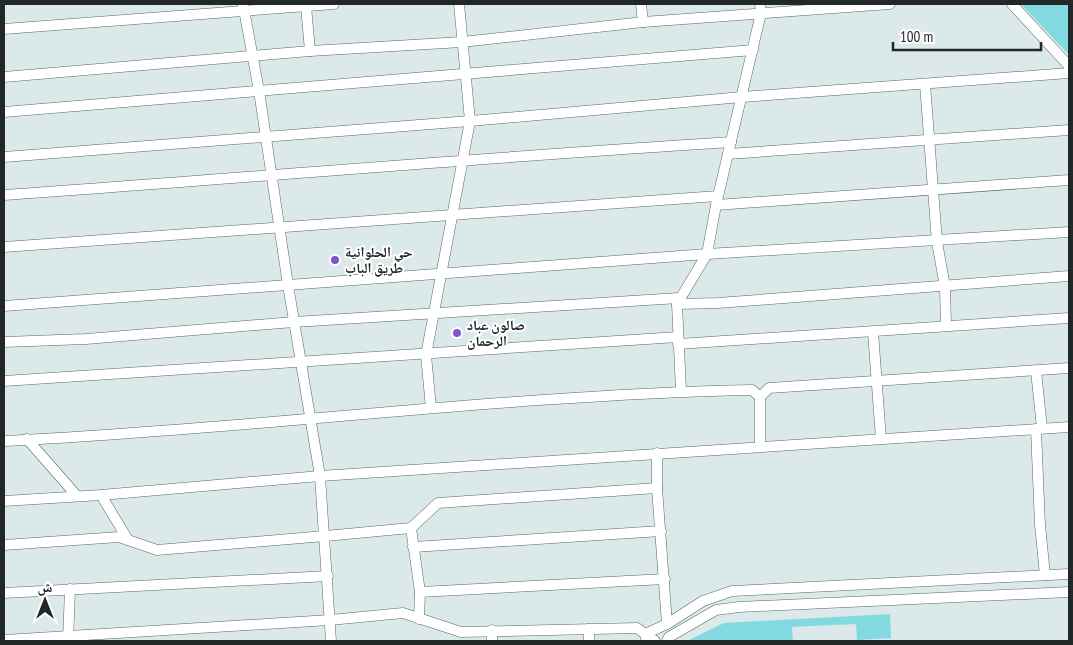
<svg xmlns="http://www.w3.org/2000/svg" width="1073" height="645" font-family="'PT Sans Narrow','Noto Naskh Arabic',sans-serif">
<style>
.green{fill:#83d9e0}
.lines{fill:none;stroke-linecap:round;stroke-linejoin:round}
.minor-casing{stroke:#5b6667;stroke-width:11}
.minor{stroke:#fff;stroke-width:10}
.poi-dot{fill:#7f56cf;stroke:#fff;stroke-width:2}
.labels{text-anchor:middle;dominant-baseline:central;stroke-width:4;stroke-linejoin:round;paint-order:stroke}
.poi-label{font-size:14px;font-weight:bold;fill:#222727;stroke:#fff;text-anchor:start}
</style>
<rect width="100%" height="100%" fill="#dce9ea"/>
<g class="green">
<polygon points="1021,4 1069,4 1069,55"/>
<polygon points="890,614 891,638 857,640 856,624 792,627 793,641 687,641 724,623"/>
</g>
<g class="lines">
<defs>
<g id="minor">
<polyline points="243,4 259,91 288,285 320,476 331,641"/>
<polyline points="641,4 643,22"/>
<polyline points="1012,4 1069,66"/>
<polyline points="306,6 310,51"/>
<polyline points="4,29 334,4"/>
<polyline points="4,77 310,51 462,42 643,22 890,4"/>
<polyline points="925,84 937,242 945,287 946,326"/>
<polyline points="4,112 753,50"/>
<polyline points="728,154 1069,130"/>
<polyline points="4,157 470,121 742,97 1069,73"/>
<path d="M4,195C246,178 488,157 731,142"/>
<polyline points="716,205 1069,180"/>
<polyline points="4,247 718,196"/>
<polyline points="677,304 718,303 1069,276"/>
<polyline points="4,306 707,254 1069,232"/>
<polyline points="873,332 881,439"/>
<polyline points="4,342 86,339 294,322 679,298"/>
<polyline points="678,344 1069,318"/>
<polyline points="1036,371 1042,428"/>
<polyline points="4,381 678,337"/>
<polyline points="681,391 677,304 707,254 716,205 761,13 760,4"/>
<polyline points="760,397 760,446"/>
<polyline points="431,408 426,355 470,121 459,4"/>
<polyline points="1036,429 1040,525 1045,575"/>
<polyline points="27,439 77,496"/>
<path d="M4,441C254,429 502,395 752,390L760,397L769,388L1069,368"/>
<polyline points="657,453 657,488 667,624"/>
<polyline points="101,495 128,540"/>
<polyline points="4,501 101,495 320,476 1069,427"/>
<polyline points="411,528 420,592 419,619"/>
<polyline points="4,545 119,537 157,550 325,536 411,528 438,503 657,488"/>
<polyline points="413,547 661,531"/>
<polyline points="420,592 665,579"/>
<polyline points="4,593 328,576"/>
<polyline points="589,629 589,641"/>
<polyline points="492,630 492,641"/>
<polyline points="646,638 645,634 667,624 703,601 732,591 1069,574"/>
<polyline points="4,640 330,620 403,613 461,632 637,628 655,641"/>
<polyline points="68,641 70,589"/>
<polyline points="667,641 669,637 716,610 739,607 1069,592"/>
</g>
</defs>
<use href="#minor" class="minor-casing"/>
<use href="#minor" class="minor"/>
</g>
<g class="poi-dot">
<circle cx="335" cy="260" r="5"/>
<circle cx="457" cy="333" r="5"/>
</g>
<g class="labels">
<g class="poi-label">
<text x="345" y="252">حي الحلوانية<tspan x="345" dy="16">طريق الباب</tspan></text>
<text x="467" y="325">صالون عباد<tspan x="467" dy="16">الرحمان</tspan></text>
</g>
</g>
<rect width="1073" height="645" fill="none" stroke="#222727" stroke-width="10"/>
<g transform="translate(45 600)" stroke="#ffffff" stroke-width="4" paint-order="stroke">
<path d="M0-4L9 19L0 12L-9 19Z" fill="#222727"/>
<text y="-8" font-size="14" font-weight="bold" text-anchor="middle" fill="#222727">ش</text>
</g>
<path d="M893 42v8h148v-8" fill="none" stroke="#222727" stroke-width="2.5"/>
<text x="900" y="42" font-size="15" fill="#222727" stroke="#ffffff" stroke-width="4" paint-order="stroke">100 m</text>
</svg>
